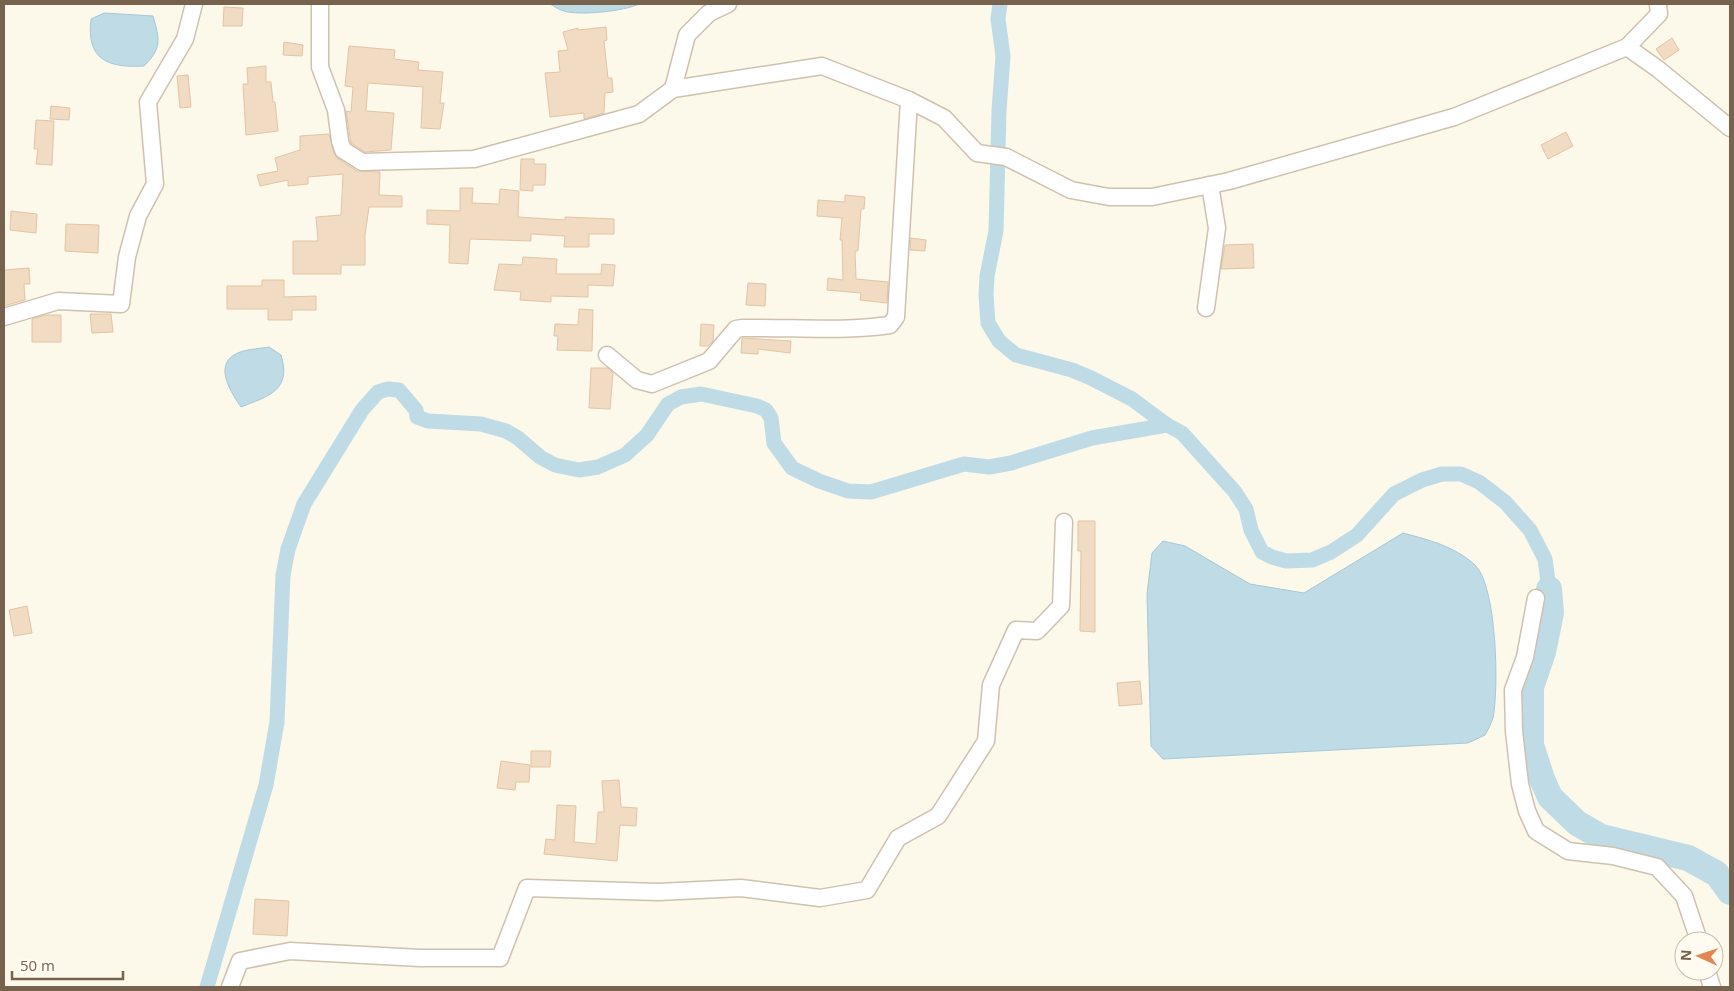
<svg xmlns="http://www.w3.org/2000/svg" width="1734" height="991" font-family="'Open Sans',sans-serif">
<style>
.water{fill:#bedbe6;stroke:#a5c9d8}
.lines{fill:none;stroke-linecap:round;stroke-linejoin:round}
.canal{stroke:#bedbe6;stroke-width:15}
.river{stroke:#bedbe6;stroke-width:26}
.building{fill:#f1dbc2;stroke:#e4c4a3}
.street-casing{stroke:#cfc1af;stroke-width:19}
.street{stroke:#fff;stroke-width:16}
</style>
<rect width="100%" height="100%" fill="#fcf8ea"/>
<g class="water">
<path d="M550,4H639C625,11 579,16 564,11C559,10 554,6 550,4Z"/>
<path d="M104,13L153,16C160,40 162,48 144,66C108,68 86,60 91,19Z"/>
<path d="M269,347L281,355C292,391 268,396 241,407C232,394 214,367 234,355C243,349 258,349 269,347Z"/>
<path d="M1403,533C1429,540 1454,546 1475,565C1497,586 1499,689 1493,718C1491,724 1488,730 1485,735L1468,743L1163,759L1151,746L1147,594L1152,553L1163,541L1185,546L1250,584L1304,593Z"/>
</g>
<g class="lines">
<g class="canal">
<polyline points="1000,4 998,19 1003,56 999,111 996,231 987,276 986,295 988,323 999,341 1016,355 1072,370 1091,378 1132,399 1167,425 1182,433 1235,492 1246,509 1251,530 1262,552 1272,557 1286,561 1312,560 1331,552 1357,535 1394,494 1422,480 1442,474 1461,474 1479,482 1505,502 1530,530 1545,559 1549,589"/>
<polyline points="207,987 266,785 277,722 283,575 288,549 304,504 362,410 378,392 388,389 399,390 416,410 417,417 428,421 481,424 506,431 518,438 540,457 555,465 579,470 598,467 625,455 647,435 668,404 681,397 701,394 757,406 766,410 771,418 774,443 792,468 819,481 848,491 871,492 964,464 989,467 1011,463 1092,438 1167,425"/>
</g>
<polyline class="river" points="1549,589 1551,613 1543,652 1531,687 1531,745 1542,779 1550,797 1577,823 1601,837 1688,858 1717,874 1730,892"/>
</g>
<g class="building">
<polygon points="224,7 243,8 242,26 223,26"/>
<polygon points="606,27 607,40 604,41 608,78 612,78 613,92 605,93 604,113 584,119 584,113 550,117 545,73 560,72 558,51 568,50 563,32 578,28 578,30"/>
<polygon points="1672,38 1679,50 1664,60 1656,49"/>
<polygon points="284,42 303,45 302,56 283,55"/>
<polygon points="349,46 395,50 394,59 419,62 418,70 443,72 440,103 444,103 440,129 421,128 423,87 368,83 366,111 394,113 391,150 365,152 351,143 346,111 351,112 353,87 345,86"/>
<polygon points="266,66 266,82 271,82 273,102 275,102 278,131 246,135 243,84 248,84 247,68"/>
<polygon points="188,75 191,107 180,108 177,76"/>
<polygon points="51,106 70,108 69,120 50,119"/>
<polygon points="36,120 54,121 52,165 36,164 38,149 34,149"/>
<polygon points="1566,132 1573,146 1548,159 1541,145"/>
<polygon points="329,134 334,153 337,158 357,171 380,172 379,195 402,196 402,207 369,207 365,235 365,265 341,265 341,274 293,274 293,241 318,241 316,217 341,215 343,174 308,177 308,184 288,186 288,180 260,186 257,175 278,171 275,158 300,150 300,136"/>
<polygon points="521,159 534,159 534,164 546,164 545,185 533,185 533,191 520,190"/>
<polygon points="460,188 473,188 472,203 499,204 500,189 519,191 518,217 565,220 565,217 614,219 614,234 589,234 589,247 564,247 565,236 531,234 531,241 470,239 468,264 449,263 450,225 427,224 427,210 460,211"/>
<polygon points="845,195 865,197 864,209 861,209 858,251 855,251 856,279 888,282 887,303 860,300 861,293 827,290 828,278 843,280 842,240 840,240 842,218 817,216 818,200 845,202"/>
<polygon points="11,211 37,214 36,233 10,230"/>
<polygon points="66,224 99,225 98,253 65,251"/>
<polygon points="911,238 926,240 925,251 910,250"/>
<polygon points="1253,244 1254,268 1221,269 1225,245"/>
<polygon points="523,257 557,259 556,274 601,274 602,264 615,265 613,286 588,285 588,297 551,296 551,302 520,300 521,292 494,290 499,264 522,265"/>
<polygon points="29,268 30,284 24,284 25,300 4,306 4,270"/>
<polygon points="262,280 284,280 284,297 316,296 316,310 292,310 292,320 268,320 268,309 227,309 227,286 262,286"/>
<polygon points="748,283 766,284 765,306 746,305"/>
<polygon points="579,309 593,310 592,351 557,350 558,336 554,336 555,324 578,325"/>
<polygon points="90,314 111,314 113,332 92,333"/>
<polygon points="45,315 61,315 61,342 32,342 32,319"/>
<polygon points="701,324 714,325 713,341 708,346 700,346"/>
<polygon points="742,338 791,341 790,353 758,349 758,354 741,353"/>
<polygon points="591,368 608,368 613,373 610,409 589,408"/>
<polygon points="1078,521 1095,521 1095,632 1080,631 1081,551 1078,551"/>
<polygon points="27,606 32,633 14,636 9,610"/>
<polygon points="1140,681 1142,704 1119,706 1117,683"/>
<polygon points="531,751 551,751 550,767 531,767"/>
<polygon points="501,761 530,765 529,782 516,782 515,790 497,788"/>
<polygon points="619,780 621,807 637,808 636,826 620,825 617,861 544,854 546,839 555,840 557,805 576,806 574,842 596,844 598,812 604,812 602,781"/>
<polygon points="255,899 289,901 287,936 253,934"/>
</g>
<g class="lines">
<defs>
<g id="street">
<polyline points="320,4 320,67 336,110 340,141 343,150 362,162 474,159 639,114 673,89 822,66 909,100 944,118 977,153 1006,157 1071,190 1109,197 1152,197 1229,181 1454,117 1627,47 1658,69 1730,128"/>
<polyline points="1627,47 1659,14 1658,4"/>
<polyline points="673,89 687,35 709,13 728,4"/>
<polyline points="1206,308 1217,228 1210,185"/>
<polyline points="4,317 58,301 121,304 127,257 138,216 155,184 148,102 185,39 194,4"/>
<path d="M607,355L637,380L652,384L709,361L736,329L742,328C792,327 840,332 890,325L896,317L909,100"/>
<polyline points="1536,598 1525,657 1513,690 1514,731 1520,784 1527,811 1536,831 1568,851 1613,856 1657,867 1684,896 1699,941"/>
<polyline points="1707,971 1712,987"/>
<polyline points="230,987 240,961 290,951 420,958 500,958 527,888 658,892 741,888 820,898 867,890 898,838 938,816 986,741 991,685 1016,630 1037,631 1061,606 1064,522"/>
</g>
</defs>
<use href="#street" class="street-casing"/>
<use href="#street" class="street"/>
</g>
<rect width="1734" height="991" fill="none" stroke="#77624d" stroke-width="10"/>
<g transform="translate(1699 956) rotate(273)"><circle r="24" fill="#fffbf1" stroke="#c9beaf"/>
<path d="M0-4L9 19L0 12L-9 19Z" fill="#e38653"/>
<text y="-8" font-size="14" font-weight="bold" text-anchor="middle" fill="#77624d">N</text>
</g>
<path d="M12 971v8h111v-8" fill="none" stroke="#77624d" stroke-width="2.5"/>
<text x="20" y="971" font-size="15" fill="#77624d" stroke="#fffbf1" stroke-width="4" paint-order="stroke">50 m</text>
</svg>
